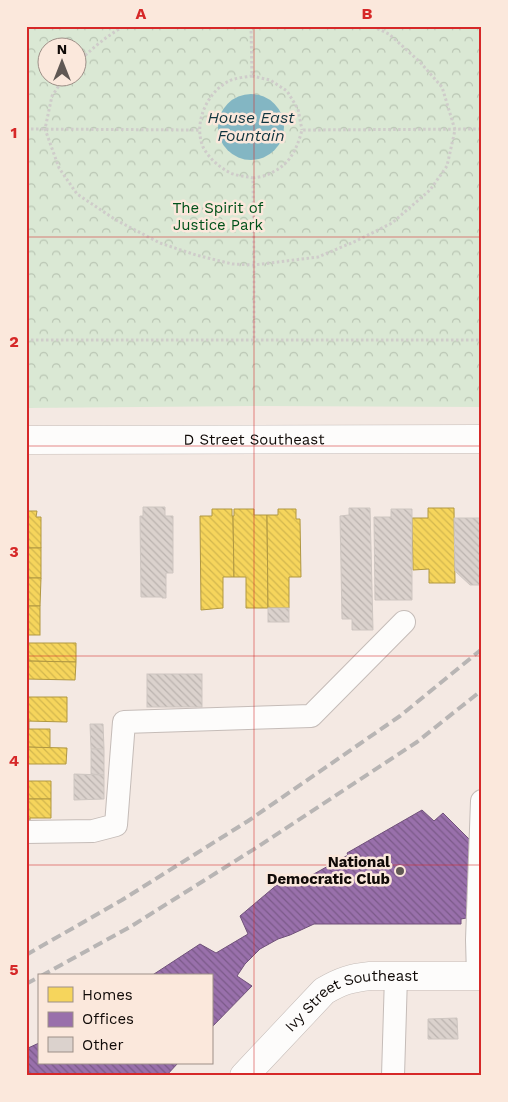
<svg xmlns="http://www.w3.org/2000/svg" width="508" height="1102" font-family="'Work Sans',sans-serif">
<style>
.park{fill:url(#park-crowns);fill-rule:evenodd}
.water{fill:#83b6c3}
.homes{fill:url(#homes-back-hatch);stroke:#b19842}
.offices{fill:url(#offices-back-hatch);stroke:#70517a}
.building{fill:url(#building-back-hatch);stroke:#cec6c1}
.lines{fill:none;stroke-linecap:round;stroke-linejoin:round}
.lane-casing{stroke:#c5bcb8;stroke-width:24}
.street-casing{stroke:#c5bcb8;stroke-width:29}
.secondary-casing{stroke:#c5bcb8;stroke-width:29}
.path{stroke:#cfccca;stroke-width:3;stroke-dasharray:2.5 2.5;stroke-linecap:butt}
.lane{stroke:#fdfcfb;stroke-width:22}
.street{stroke:#fdfcfb;stroke-width:28}
.secondary{stroke:#fdfcfb;stroke-width:28}
.rail{stroke:#b8b5b4;stroke-width:4;stroke-dasharray:10 5;stroke-linecap:butt}
.grid{fill:none;stroke:#d62828;stroke-width:1;stroke-opacity:0.55}
.poi-dot{fill:#605854;stroke:#fbe8dc;stroke-width:2}
.labels{text-anchor:middle;dominant-baseline:central;stroke-width:5;stroke-linejoin:round;paint-order:stroke}
.park-label{font-size:15px;fill:#005119;stroke:#fbe8dc}
.street-label{font-size:15px;fill:#100a07;stroke:#fbe8dc}
.poi-label{font-size:15px;font-weight:bold;fill:#100a07;stroke:#fbe8dc;text-anchor:end}
.water-label{font-size:16px;font-style:italic;fill:#10353f;stroke:#fbe8dc}
.neatline{fill:none;stroke:#d62828;stroke-width:2}
.grid-label{font-size:16px;text-anchor:middle;font-weight:bold;fill:#d62828}
</style>
<defs>
<pattern id="park-crowns" width="20" height="18" patternUnits="userSpaceOnUse" patternTransform="scale(1.25)"><rect width="20" height="18" fill="#dae8d4"/><path d="M2 6a3 3 0 1 1 6 0M12 15a3 3 0 1 1 6 0" fill="none" stroke="#bac6b4"/></pattern>
<pattern id="homes-back-hatch" width="6" height="6" patternUnits="userSpaceOnUse" patternTransform="scale(1.25)"><rect width="6" height="6" fill="#f6d55c"/><path d="M-1 5l2 2M0 0l6 6M5-1l2 2" fill="none" stroke="#d2b64e"/></pattern>
<pattern id="offices-back-hatch" width="6" height="6" patternUnits="userSpaceOnUse" patternTransform="scale(1.25)"><rect width="6" height="6" fill="#9970ab"/><path d="M-1 5l2 2M0 0l6 6M5-1l2 2" fill="none" stroke="#7b5a89"/></pattern>
<pattern id="building-back-hatch" width="6" height="6" patternUnits="userSpaceOnUse" patternTransform="scale(1.25)"><rect width="6" height="6" fill="#dbd2cd"/><path d="M-1 5l2 2M0 0l6 6M5-1l2 2" fill="none" stroke="#bbb3af"/></pattern>
</defs>
<rect width="100%" height="100%" fill="#f4e9e3"/>
<path class="park" d="M26,26H482V407L257,406L26,408ZM48,48H78V78H48Z"/>
<circle class="water" cx="251" cy="127" r="33"/>
<g class="homes">
<polygon points="428,508 454,508 455,583 429,583 429,569 413,570 412,518 428,518"/>
<polygon points="212,509 232,509 232,516 233,516 234,577 223,577 223,608 201,610 200,516 212,516"/>
<polygon points="234,509 254,509 254,515 267,515 268,608 246,608 246,577 234,577 233,516 234,516"/>
<polygon points="278,509 296,509 296,519 300,519 301,577 289,577 289,608 268,608 267,515 278,515"/>
<polygon points="26,511 37,511 36,517 41,517 41,548 26,548"/>
<rect x="26" y="548" width="15" height="30"/>
<polygon points="26,578 41,578 40,606 26,606"/>
<rect x="26" y="606" width="14" height="29"/>
<polygon points="26,643 76,643 76,662 26,661"/>
<polygon points="26,661 76,662 75,680 26,679"/>
<polygon points="26,687 28,687 28,697 67,697 67,722 26,721"/>
<polygon points="26,721 29,721 29,729 50,729 50,748 26,747"/>
<polygon points="26,747 67,748 66,764 28,764 28,773 26,773"/>
<polygon points="26,773 28,773 28,781 51,781 51,799 26,799"/>
<polygon points="26,799 51,799 51,818 30,818 30,825 26,825"/>
</g>
<g class="offices">
<polygon points="422,810 434,821 443,813 470,840 472,917 461,919 461,924 314,924 290,935 278,939 260,949 245,964 237,976 252,986 211,1028 211,976 151,976 200,944 216,953 248,934 240,916 285,878 289,876 294,885 348,855 347,853"/>
<polygon points="39,1043 39,1063 178,1063 166,1076 26,1076 26,1049"/>
</g>
<g class="building">
<polygon points="143,507 165,507 165,516 173,516 173,573 166,573 166,598 162,598 162,597 141,597 140,516 143,516"/>
<polygon points="349,508 370,508 373,630 352,630 352,619 342,619 340,516 349,515"/>
<polygon points="391,509 412,509 412,600 375,600 374,517 391,517"/>
<polygon points="454,518 482,518 482,585 470,585 455,571"/>
<rect x="268" y="608" width="21" height="14"/>
<rect x="147" y="674" width="55" height="33"/>
<polygon points="90,724 103,724 104,749 91,749"/>
<polygon points="91,749 104,749 104,775 91,774"/>
<polygon points="74,774 104,775 104,799 74,800"/>
<polygon points="457,1018 458,1039 428,1039 428,1019"/>
</g>
<g class="lines">
<defs>
<g id="lane">
<polyline points="26,832 93,831 116,825 124,722 311,716 404,622"/>
<polyline points="478,976 477,940 482,801"/>
<polyline points="393,1076 396,976"/>
</g>
<g id="street">
<path id="s1" d="M244,1076L324,991C341,981 351,978 370,976H482"/>
</g>
<g id="secondary">
<path id="s2" d="M26,440L482,439"/>
</g>
</defs>
<use href="#lane" class="lane-casing"/>
<use href="#street" class="street-casing"/>
<use href="#secondary" class="secondary-casing"/>
<g class="path">
<path d="M251,26L252,76C245,77 235,78 229,81C207,92 193,123 203,147C208,157 218,166 227,171C234,176 245,176 253,178L254,265V340"/>
<path d="M78,62C92,49 107,35 125,26"/>
<polyline points="252,76 270,80 287,91 298,109 302,130"/>
<polyline points="64,78 52,96 45,129 59,168 77,194 116,220 160,243 196,255 232,264 254,265 318,257 356,241 392,223 430,190 447,166 455,130 442,87 420,62 389,34 372,26"/>
<polyline points="26,129 200,130"/>
<path d="M253,178C259,177 267,176 273,172C291,163 297,148 302,130L482,129"/>
<polyline points="26,340 482,340"/>
</g>
<use href="#lane" class="lane"/>
<use href="#street" class="street"/>
<use href="#secondary" class="secondary"/>
<g class="rail">
<polyline points="26,955 122,900 248,821 400,716 482,649"/>
<polyline points="41,976 130,927 259,846 417,742 482,690"/>
<polyline points="26,984 39,977"/>
</g>
</g>
<path class="grid" d="M254,26V1076M26,237H482M26,446H482M26,656H482M26,865H482"/>
<circle class="poi-dot" cx="400" cy="871" r="5"/>
<g class="labels">
<g class="park-label">
<text x="218" y="208">The Spirit of<tspan x="218" dy="17">Justice Park</tspan></text>
</g>
<g class="street-label">
<text stroke="none"><textPath href="#s2" startOffset="228">D Street Southeast</textPath></text>
<text stroke="none"><textPath href="#s1" startOffset="139">Ivy Street Southeast</textPath></text>
</g>
<g class="poi-label">
<text x="390" y="862">National<tspan x="390" dy="17">Democratic Club</tspan></text>
</g>
<g class="water-label">
<text x="251" y="117">House East<tspan x="251" dy="18">Fountain</tspan></text>
</g>
</g>
<rect width="508" height="1102" fill="none" stroke="#fbe8dc" stroke-width="55"/>
<rect x="38" y="974" width="175" height="90" fill="#fbe8dc" stroke="#9d8f87"/>
<rect x="48" y="987" width="25" height="15" fill="#f6d55c" stroke="#9d8f87"/>
<text x="82" y="1000" font-size="15" fill="#100a07">Homes</text>
<rect x="48" y="1012" width="25" height="15" fill="#9970ab" stroke="#9d8f87"/>
<text x="82" y="1024" font-size="15" fill="#100a07">Offices</text>
<rect x="48" y="1037" width="25" height="15" fill="#dbd2cd" stroke="#9d8f87"/>
<text x="82" y="1050" font-size="15" fill="#100a07">Other</text>
<g transform="translate(62 62)"><circle r="24" fill="#fbe8dc" stroke="#9d8f87"/>
<path d="M0-4L9 19L0 12L-9 19Z" fill="#605854"/>
<text y="-8" font-size="14" font-weight="bold" text-anchor="middle" fill="#100a07">N</text>
</g>
<rect x="28" y="28" width="452" height="1046" class="neatline"/>
<g class="grid-label">
<text x="141" y="19">A</text>
<text x="367" y="19">B</text>
<text x="14" y="138">1</text>
<text x="14" y="347">2</text>
<text x="14" y="557">3</text>
<text x="14" y="766">4</text>
<text x="14" y="975">5</text>
</g>
</svg>
